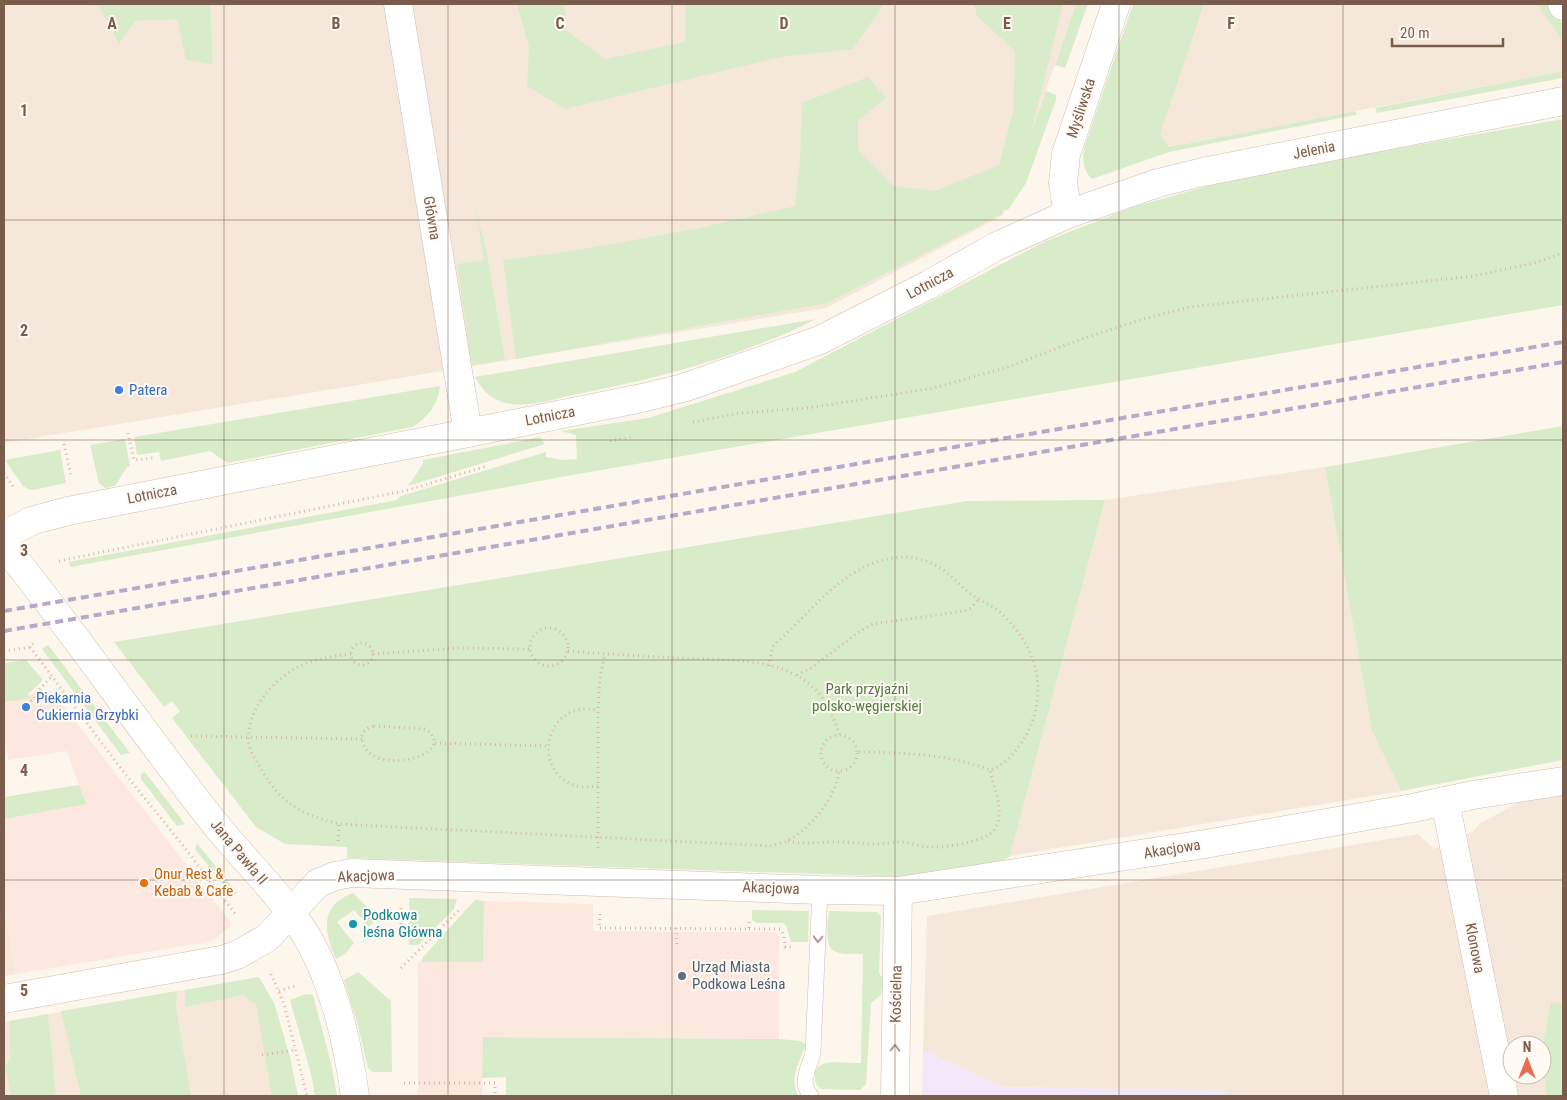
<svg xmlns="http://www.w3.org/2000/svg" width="1567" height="1100" font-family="'Roboto Condensed',sans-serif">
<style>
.residential{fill:#f5e8da;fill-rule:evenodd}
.commercial{fill:#fde8e0}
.education{fill:#f3e8fa}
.green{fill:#d8ecc9}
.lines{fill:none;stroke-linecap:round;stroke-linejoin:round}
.lane-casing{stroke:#d1beb0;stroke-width:16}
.street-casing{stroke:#d1beb0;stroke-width:29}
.secondary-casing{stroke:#d6c0b0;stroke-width:29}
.path{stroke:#d9b8a5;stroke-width:3;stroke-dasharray:1 4;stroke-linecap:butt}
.lane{stroke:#fff;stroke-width:15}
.street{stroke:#fff;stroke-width:28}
.secondary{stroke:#fff;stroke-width:28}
.rail{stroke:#b9a8c9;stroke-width:4;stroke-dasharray:8 5;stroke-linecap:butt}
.oneway{stroke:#af9d94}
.grid{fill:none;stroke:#7a5c4d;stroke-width:1;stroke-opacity:0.55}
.shop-dot{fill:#3f7fe0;stroke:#fffaf3;stroke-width:2}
.food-dot{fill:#e8710a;stroke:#fffaf3;stroke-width:2}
.culture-dot{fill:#0f9aa8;stroke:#fffaf3;stroke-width:2}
.service-dot{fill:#5c6f8a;stroke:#fffaf3;stroke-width:2}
.labels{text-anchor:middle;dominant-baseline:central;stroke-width:4;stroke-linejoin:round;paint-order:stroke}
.street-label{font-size:15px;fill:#7a5c4d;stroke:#fffaf3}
.shop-label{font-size:15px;fill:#366cbe;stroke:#fffaf3;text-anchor:start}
.park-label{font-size:15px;fill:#537a41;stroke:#fffaf3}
.food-label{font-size:15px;fill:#c56008;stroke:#fffaf3;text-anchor:start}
.culture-label{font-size:15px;fill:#0d838f;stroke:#fffaf3;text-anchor:start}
.service-label{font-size:15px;fill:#4e5e75;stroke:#fffaf3;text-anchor:start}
.grid-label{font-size:16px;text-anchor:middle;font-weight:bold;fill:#7a5c4d;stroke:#fffaf3;stroke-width:4;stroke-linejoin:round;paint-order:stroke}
</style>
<rect width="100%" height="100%" fill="#fdf6ec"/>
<g class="residential">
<polygon points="4,4 1076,4 1002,216 826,308 4,443"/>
<polygon points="1204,4 1537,4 1563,42 1563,71 1169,147 1159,134"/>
<polygon points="1325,467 1372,731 1401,791 1010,856 1105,500"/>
<path d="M1563,778V1096H1229L1228,1091L1002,1087L923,1050L927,916L1418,834L1434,849L1474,831L1479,824ZM1512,1045H1542V1075H1512Z"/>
<polygon points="4,906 16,974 4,976"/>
<polygon points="259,977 274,1003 290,1057 298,1096 4,1096 4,1022"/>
</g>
<g class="commercial">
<polygon points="52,691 232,924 213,941 16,974 4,906 4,819 85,804 67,751 8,760 4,732 4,698"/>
<polygon points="484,901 593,904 593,931 774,932 779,936 779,1039 483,1037 482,1096 418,1096 418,962 483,962"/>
</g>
<polygon class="education" points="923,1050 1002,1087 1229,1091 1229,1096 922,1096"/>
<g class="green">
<polygon points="83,4 210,4 213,65 186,60 177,19 135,21 119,44 99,6"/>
<polygon points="517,4 564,4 567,31 605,59 685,42 685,4 884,4 853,49 781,57 565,109 527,86 529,47"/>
<polygon points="974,4 1063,4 1031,133 1046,91 1056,95 1056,100 1026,183 1008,210 1004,210 1002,214 827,303 516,359 503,260 572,251 695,229 795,206 800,159 802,103 868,77 886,98 858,121 858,150 894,186 935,191 999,165 1013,111 1015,51 977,16"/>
<polygon points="1076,4 1088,4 1065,68 1055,65"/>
<path d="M1133,4H1204L1160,134L1169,147L1356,111V115L1169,152L1092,179C1082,170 1083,160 1084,148Z"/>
<polygon points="1537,4 1549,4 1563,25 1563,42"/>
<polygon points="1563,71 1563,78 1377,113 1375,108"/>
<polygon points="1563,119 1563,305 578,474 70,567 69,562 397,500 401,496 546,452 546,457 562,460 577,459 576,435 561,431 648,418 795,372 1046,241 1133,207 1212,185 1366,154"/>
<polygon points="475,204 488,259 505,360 472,365 457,264 484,260"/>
<path d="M816,319C800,327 784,335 767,341C705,366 639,382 573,395C550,400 525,409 502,402C489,398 481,388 475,377Z"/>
<path d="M440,386C438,404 428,418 412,427L228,463L210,451L161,461L159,452L137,455L134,437Z"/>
<polygon points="1563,426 1563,760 1401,791 1372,731 1325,467"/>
<polygon points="540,437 545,444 408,486 423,464 423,460"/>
<polygon points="125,439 130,466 127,467 115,486 105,488 99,483 90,445"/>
<polygon points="60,450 66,483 33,490 28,489 23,486 5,460"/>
<polygon points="1105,500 1010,856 991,869 907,877 347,858 347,847 285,844 256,827 172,718 180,711 172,701 164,707 114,642 967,501"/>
<polygon points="48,645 130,753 121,755 42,649"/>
<polygon points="26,660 43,680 27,695 31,698 4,702 4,663"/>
<polygon points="144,771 185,824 177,826 141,779 141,775"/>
<polygon points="79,785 86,804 4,819 4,797"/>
<polygon points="197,843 237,893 232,896 195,849"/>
<path d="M353,893L378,918L369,927L354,910L337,922L354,943L345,954L336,959C324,932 319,905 353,893Z"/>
<polygon points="409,898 457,899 454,909 418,945 409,945"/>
<polygon points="475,900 484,901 483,962 421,962 423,957"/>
<path d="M752,910L809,911L808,942H791C788,935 789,929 784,923H757L752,920Z"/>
<path d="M829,911L877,912L881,916L879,973L883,979L881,995L871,1003L866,1084L860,1090L822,1089L817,1086C806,1054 843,1064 861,1063L863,954C856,953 847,955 839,953C822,949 828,924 829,911Z"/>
<polygon points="358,972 391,1001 392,1072 373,1072 368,1068 357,1022 344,980"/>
<polygon points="259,977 274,1003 290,1057 298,1096 272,1096 256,1004 243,995 185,1007 185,990"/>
<polygon points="177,991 176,1008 191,1096 81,1096 61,1011"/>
<polygon points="306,994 313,995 331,1063 337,1096 315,1096 311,1074 290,1000"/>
<polygon points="1551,1002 1563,1004 1563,1096 1547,1096 1542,1062 1542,1049"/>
<polygon points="48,1014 56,1096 11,1096 5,1065 10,1060 9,1021"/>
<path d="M483,1037L779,1039L801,1041L806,1045C799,1062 789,1079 798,1096H506V1077L482,1078Z"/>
</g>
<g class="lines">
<defs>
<path id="lane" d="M811,1096C798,1081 810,1068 813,1052L820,890"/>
<g id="street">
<polyline points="398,4 468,433"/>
<polyline points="1562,4 1563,6"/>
<polyline points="1068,214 1063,183 1066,154 1116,4"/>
<polyline points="4,535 31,521 68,511 468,433 642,398 683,388 820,340 928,285 995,247 1068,214 1158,183 1203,172 1563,101"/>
<polyline points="1445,801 1504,1096"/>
<polyline points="4,999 221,960 237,955 267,938 318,883 335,876 352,873 820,890 898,891 1205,844 1413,808 1473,795 1563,781"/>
<polyline points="895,1096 898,891"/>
</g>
<path id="secondary" d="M4,545C76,635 141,730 212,820C244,861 286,898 311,944C336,990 348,1045 355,1096"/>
</defs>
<use href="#lane" class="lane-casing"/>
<use href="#street" class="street-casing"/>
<use href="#secondary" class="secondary-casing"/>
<g class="path">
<polyline points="693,422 740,413 808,408 934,388 1008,367 1076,341 1143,319 1190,307 1474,276 1534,263 1563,253"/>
<polyline points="128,433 134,460 153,458"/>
<polyline points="610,441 631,437"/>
<polyline points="64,444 71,476"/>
<polyline points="4,473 14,488"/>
<polyline points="59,561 408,490 487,466"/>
<circle cx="549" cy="647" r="19"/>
<circle cx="362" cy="654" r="11"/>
<polyline points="30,647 122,770 181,843 237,916"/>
<polyline points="4,651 30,647 36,641"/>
<path d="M568,651C604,654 640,656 675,658C716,660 775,656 808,683C825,696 833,715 839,734"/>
<path d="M351,654C336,656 321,658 307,663C276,675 244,710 249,745C251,753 257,762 261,769C281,804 301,814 339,824L770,846C776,844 784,843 789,840C812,827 835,798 839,772"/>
<polyline points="373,654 459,648 530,649"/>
<path d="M769,666C770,660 771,653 773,647C776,642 782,638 786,634C798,622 810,610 821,599C852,569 895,543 937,566C950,573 960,586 972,595C981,602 992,605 1001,613C1037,646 1050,693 1025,737C1018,749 1005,766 990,770C954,755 897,752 857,752"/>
<polyline points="797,675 811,668 860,631 873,624 964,611 971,608 978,600"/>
<polyline points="31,701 35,698 36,693 52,676"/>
<path d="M374,726L426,729C462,756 367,779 362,739C361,732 367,728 374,726Z"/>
<circle cx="839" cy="753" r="18"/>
<polyline points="191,736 362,739"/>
<polyline points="435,743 548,746"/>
<path d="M598,786C593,786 587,788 582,787C530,779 541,699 598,710"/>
<polyline points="338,841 339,824"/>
<path d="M788,841C803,845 818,842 834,842C849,842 864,844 879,844C885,844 890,842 895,842C908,841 922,848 936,847C950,847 986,841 994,830C1006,812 994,789 990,770"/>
<polyline points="598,848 598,710 600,677 605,654"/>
<polyline points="600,914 599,928 749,929 749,921"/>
<polyline points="401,924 401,907"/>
<polyline points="676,928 677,945"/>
<polyline points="749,929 780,929 784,935 785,947 791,947"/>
<polyline points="401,968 459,910"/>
<polyline points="271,974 284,1004 307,1096"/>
<polyline points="279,991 295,986"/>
<polyline points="262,1055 296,1050"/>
<polyline points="404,1083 495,1083 495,1096"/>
</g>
<use href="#lane" class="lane"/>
<use href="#street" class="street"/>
<use href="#secondary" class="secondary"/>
<g class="rail">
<polyline points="4,611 1563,342"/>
<polyline points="4,631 1563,362"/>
</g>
</g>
<defs><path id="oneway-chevron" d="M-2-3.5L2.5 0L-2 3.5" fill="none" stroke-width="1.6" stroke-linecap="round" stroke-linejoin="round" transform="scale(1.25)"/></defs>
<g class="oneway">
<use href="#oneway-chevron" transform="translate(818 939) rotate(91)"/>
<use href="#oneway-chevron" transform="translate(895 1048) rotate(-89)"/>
</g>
<path class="grid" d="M224,4V1096M448,4V1096M672,4V1096M895,4V1096M1119,4V1096M1343,4V1096M4,220H1563M4,440H1563M4,660H1563M4,880H1563"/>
<g class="shop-dot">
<circle cx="119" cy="390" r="5"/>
<circle cx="26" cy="707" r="5"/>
</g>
<circle class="food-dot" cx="144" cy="883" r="5"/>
<circle class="culture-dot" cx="353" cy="924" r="5"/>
<circle class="service-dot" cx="682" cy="976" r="5"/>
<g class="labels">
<g class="street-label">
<text transform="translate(1081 108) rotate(-72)">Myśliwska</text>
<text transform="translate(1314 150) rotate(-11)">Jelenia</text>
<text transform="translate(432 218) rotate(81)">Główna</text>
<text transform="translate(930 283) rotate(-28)">Lotnicza</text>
<text transform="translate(550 416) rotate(-11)">Lotnicza</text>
<text transform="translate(152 494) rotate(-11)">Lotnicza</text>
<text transform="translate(1172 849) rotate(-9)">Akacjowa</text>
<text transform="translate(239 852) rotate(50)">Jana Pawła II</text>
<text transform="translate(366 876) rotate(-2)">Akacjowa</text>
<text transform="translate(771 888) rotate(2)">Akacjowa</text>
<text transform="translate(1475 948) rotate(79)">Klonowa</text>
<text transform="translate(896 994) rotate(-89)">Kościelna</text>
</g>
<g class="shop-label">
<text x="129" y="390">Patera</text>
<text x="36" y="698">Piekarnia<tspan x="36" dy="17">Cukiernia Grzybki</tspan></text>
</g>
<g class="park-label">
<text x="867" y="689">Park przyjaźni<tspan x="867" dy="17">polsko-węgierskiej</tspan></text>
</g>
<g class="food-label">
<text x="154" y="874">Onur Rest &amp;<tspan x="154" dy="17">Kebab &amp; Cafe</tspan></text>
</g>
<g class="culture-label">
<text x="363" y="915">Podkowa<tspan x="363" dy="17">leśna Główna</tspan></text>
</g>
<g class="service-label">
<text x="692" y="967">Urząd Miasta<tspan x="692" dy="17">Podkowa Leśna</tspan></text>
</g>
</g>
<g class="grid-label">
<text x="112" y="29">A</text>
<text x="336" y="29">B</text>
<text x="560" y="29">C</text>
<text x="784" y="29">D</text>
<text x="1007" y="29">E</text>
<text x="1231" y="29">F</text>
<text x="24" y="116">1</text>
<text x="24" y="336">2</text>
<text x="24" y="556">3</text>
<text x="24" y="776">4</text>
<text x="24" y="996">5</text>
</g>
<rect width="1567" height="1100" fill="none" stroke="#7a5c4d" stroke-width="10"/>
<g transform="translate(1527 1060)"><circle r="24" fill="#fffaf3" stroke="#cabbb1"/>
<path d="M0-4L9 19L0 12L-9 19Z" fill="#e76f51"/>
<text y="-8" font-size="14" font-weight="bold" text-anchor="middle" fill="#7a5c4d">N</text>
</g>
<path d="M1392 38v8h111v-8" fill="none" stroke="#7a5c4d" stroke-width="2.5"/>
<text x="1400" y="38" font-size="15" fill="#7a5c4d" stroke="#fffaf3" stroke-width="4" paint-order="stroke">20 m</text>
</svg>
